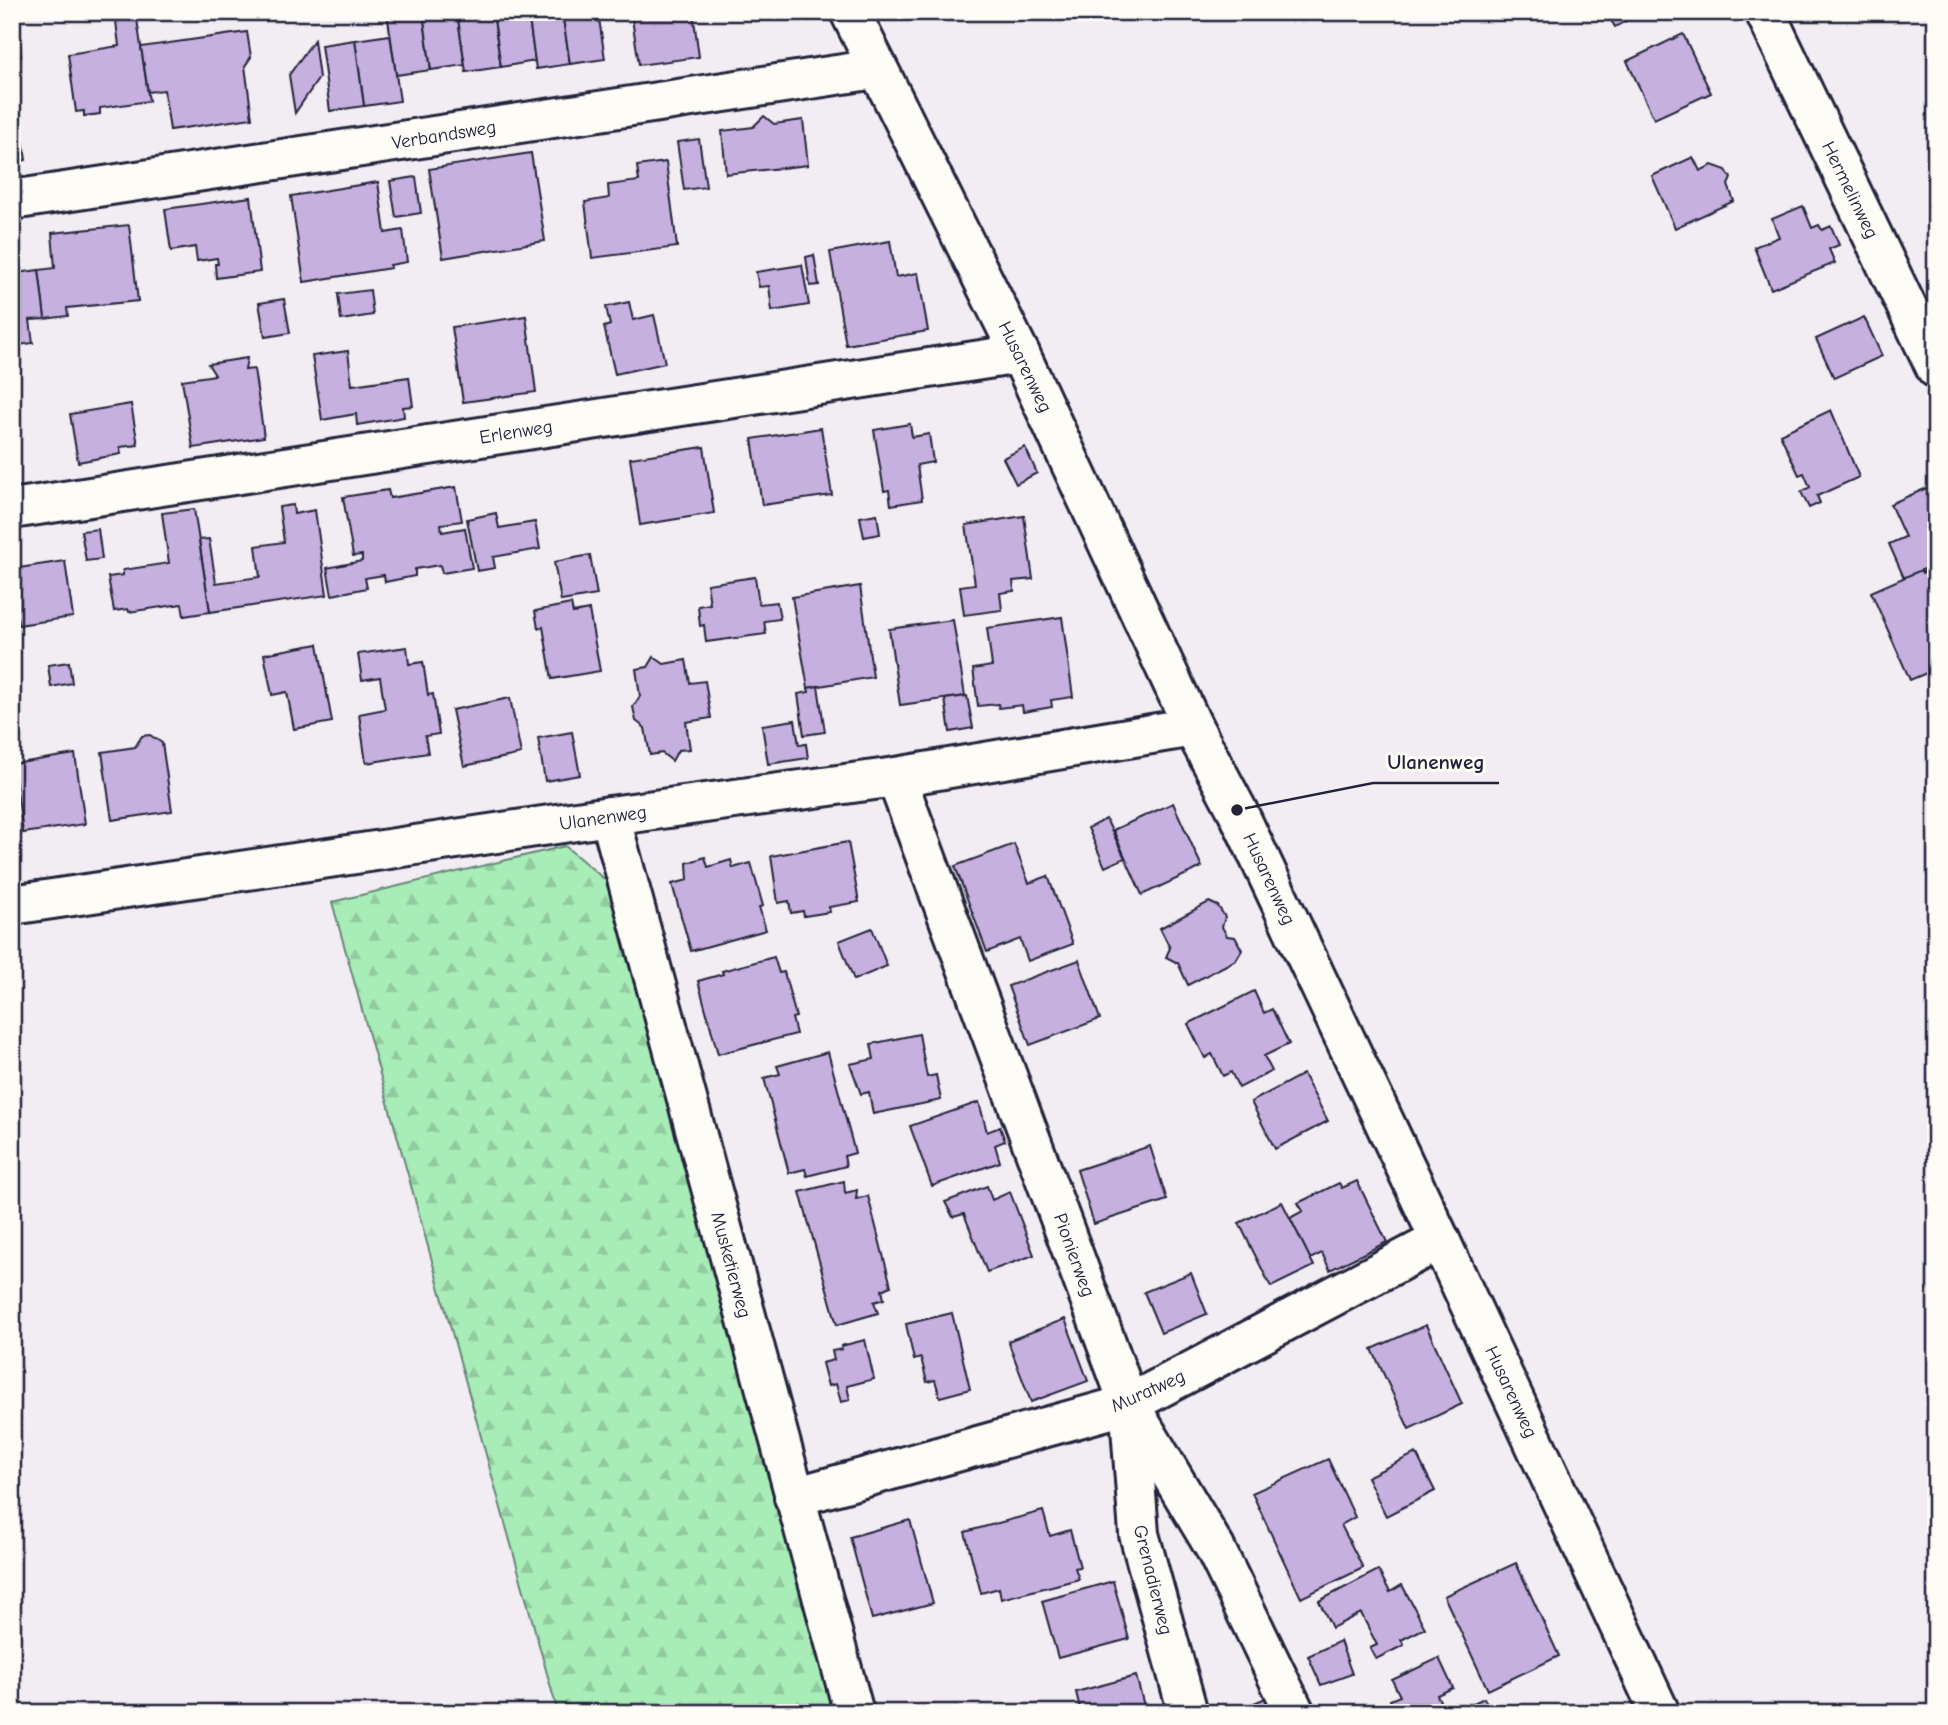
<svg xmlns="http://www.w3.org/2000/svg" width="1948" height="1725" font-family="'Comic Neue',sans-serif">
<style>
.forest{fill:url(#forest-firs);stroke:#658779;stroke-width:2}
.building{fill:#c6b0df;stroke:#22223b;stroke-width:2}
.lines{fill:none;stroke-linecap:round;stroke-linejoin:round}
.minor-casing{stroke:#22223b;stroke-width:44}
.minor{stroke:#fdfcf7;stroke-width:38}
.labels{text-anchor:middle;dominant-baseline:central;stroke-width:6;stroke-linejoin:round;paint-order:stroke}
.street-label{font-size:19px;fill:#22223b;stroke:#fdfcf7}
.leader{fill:none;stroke:#22223b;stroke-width:2.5}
.callout-dot{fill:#22223b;stroke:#fdfcf7;stroke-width:2.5}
.callout-label{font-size:21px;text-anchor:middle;font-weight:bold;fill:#22223b;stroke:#fdfcf7;stroke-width:6;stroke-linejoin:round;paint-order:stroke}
</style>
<defs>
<pattern id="forest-firs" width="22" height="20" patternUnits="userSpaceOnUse" patternTransform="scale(1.75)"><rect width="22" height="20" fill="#a8ecb7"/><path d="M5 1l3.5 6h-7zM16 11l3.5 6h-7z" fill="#90ca9e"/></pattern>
</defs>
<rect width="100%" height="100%" fill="#f2edf2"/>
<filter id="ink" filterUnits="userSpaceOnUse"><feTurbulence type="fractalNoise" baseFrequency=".0143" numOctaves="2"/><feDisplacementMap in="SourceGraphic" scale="14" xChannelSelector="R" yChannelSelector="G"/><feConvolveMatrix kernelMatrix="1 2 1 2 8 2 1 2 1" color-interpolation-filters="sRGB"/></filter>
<g filter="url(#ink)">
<polygon class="forest" points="565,846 615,888 840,1713 558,1713 332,902"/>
<g class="building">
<polygon points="123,12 136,12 149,101 100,108 100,114 84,116 84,111 76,112 68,54 119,46 116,21 124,20"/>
<polygon points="387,12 423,12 431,70 396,75"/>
<polygon points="423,12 457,12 465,65 431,70"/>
<polygon points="457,12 493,12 501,67 466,72"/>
<polygon points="493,12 528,12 535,61 501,67"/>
<polygon points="528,12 562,12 570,64 536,69"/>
<polygon points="562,12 598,12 605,59 570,64"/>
<polygon points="631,12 693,12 699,57 639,65"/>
<polygon points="1606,12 1642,12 1615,27"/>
<polygon points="12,16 16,16 21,57 12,58"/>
<polygon points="247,32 251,57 245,66 252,118 170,130 164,90 148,92 141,47"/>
<polygon points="1683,34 1711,93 1654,119 1627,61"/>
<polygon points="390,35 400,101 364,106 355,40"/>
<polygon points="314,40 319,78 295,113 289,75"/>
<polygon points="355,40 364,106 330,111 321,45"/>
<polygon points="12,85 15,85 26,160 12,163"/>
<polygon points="764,116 774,124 803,120 808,165 726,174 722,131 753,127"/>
<polygon points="699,139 706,187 684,190 677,142"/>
<polygon points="531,153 545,241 443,258 429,169"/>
<polygon points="1693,157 1700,171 1712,165 1726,170 1731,178 1728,185 1734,201 1675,228 1652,176"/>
<polygon points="666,162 677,247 592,258 585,202 609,198 608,185 639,181 637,166"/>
<polygon points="416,177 421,213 396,217 390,181"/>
<polygon points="378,182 385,233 403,230 407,262 390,265 391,268 304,282 291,196"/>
<polygon points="251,197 260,272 216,278 215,264 218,264 217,258 197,261 195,247 171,251 165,209"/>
<polygon points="1803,206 1812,228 1819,225 1822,230 1831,226 1839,245 1829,249 1835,263 1771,289 1754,247 1779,237 1772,219"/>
<polygon points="129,225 138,301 67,308 68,316 45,319 39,270 55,268 52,233"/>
<polygon points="890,241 896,277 918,273 928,331 846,345 830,252"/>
<polygon points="814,255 819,285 810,286 806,257"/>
<polygon points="802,265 809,305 772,311 769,286 759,287 756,272"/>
<polygon points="39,270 45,319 30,320 33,343 12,346 12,291 19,291 17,273"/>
<polygon points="370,290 373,315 341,320 338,294"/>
<polygon points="284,299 290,333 265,337 259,303"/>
<polygon points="629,302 633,320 654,315 665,363 615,374 604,327 610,325 606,307"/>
<polygon points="526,316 536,392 463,402 452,327"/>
<polygon points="1864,317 1882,356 1834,378 1816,339"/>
<polygon points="348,351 352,385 409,377 413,406 403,407 404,417 357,425 356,414 322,420 312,356"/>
<polygon points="247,358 245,370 254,369 264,437 193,448 182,380 215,375 208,364"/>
<polygon points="131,404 138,445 120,447 121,454 78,462 70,414"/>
<polygon points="1831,410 1859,477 1817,496 1820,503 1809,508 1801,492 1810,487 1804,473 1799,475 1780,434"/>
<polygon points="910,424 912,437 929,434 933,462 917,465 922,500 891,505 889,490 884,491 874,430"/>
<polygon points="821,428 832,495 762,505 752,439"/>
<polygon points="704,447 714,513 640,525 630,458"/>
<polygon points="1025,447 1037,473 1016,484 1003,458"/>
<polygon points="1936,484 1936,564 1904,578 1889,544 1905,537 1890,504"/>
<polygon points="456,487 462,521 441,524 442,532 465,528 472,568 442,573 440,565 415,569 415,576 385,582 384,575 365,578 367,588 332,595 327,568 362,561 362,555 353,556 343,497 388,490 390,498"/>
<polygon points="293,505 294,514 315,510 327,595 210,612 199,540 209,539 216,583 260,577 256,546 284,542 279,507"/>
<polygon points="194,509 210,612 184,616 182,604 129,612 128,609 114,611 108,577 123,575 123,570 169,563 162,513"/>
<polygon points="496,513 499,528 535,522 540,549 493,557 495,568 477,571 467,519"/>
<polygon points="877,514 880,534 864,537 860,517"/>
<polygon points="1024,516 1033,579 1013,581 1014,591 1000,593 1002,610 964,615 960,586 975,584 966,525"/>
<polygon points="98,529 102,559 86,561 81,531"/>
<polygon points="590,555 597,595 561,601 554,562"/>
<polygon points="65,561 73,617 18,625 12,569"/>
<polygon points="1936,567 1936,598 1933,599 1936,604 1936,669 1910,680 1871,592 1921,570 1922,573"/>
<polygon points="755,577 759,604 777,602 780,619 764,621 766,634 706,642 704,625 700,626 698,606 710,604 707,584"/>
<polygon points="860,586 873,677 808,688 792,597"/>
<polygon points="12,587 18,625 12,626"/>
<polygon points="571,604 573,613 589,610 600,671 552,679 543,627 538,628 535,611"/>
<polygon points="1062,617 1073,697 1051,700 1052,707 1023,712 1022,705 999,708 998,704 978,706 973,669 992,666 987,628"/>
<polygon points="953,620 965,696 900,705 889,629"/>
<polygon points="318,644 332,722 294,729 287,692 272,695 264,654"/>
<polygon points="407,647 409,664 423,662 428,695 433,694 439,734 425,736 428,753 366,763 359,714 385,709 380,677 362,680 358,654"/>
<polygon points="654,657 664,664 686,660 690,683 705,681 711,718 686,722 690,749 678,750 672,761 662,753 650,755 645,728 636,721 633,707 640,696 636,669 648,667"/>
<polygon points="69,662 72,683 51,687 48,665"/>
<polygon points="818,686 825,732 804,735 798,694 809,692 808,688"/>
<polygon points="967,696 973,728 950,732 945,699"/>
<polygon points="510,698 521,754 464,766 452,710"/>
<polygon points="795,720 799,745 806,744 808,758 768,764 762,725"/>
<polygon points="572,732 580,775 545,781 538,738"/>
<polygon points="150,735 162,743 172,811 112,820 102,752 135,747 142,736"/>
<polygon points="75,754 85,824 23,833 13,764"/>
<polygon points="1173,803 1202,867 1142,895 1113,830"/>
<polygon points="1106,819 1125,858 1105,867 1088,828"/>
<polygon points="848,842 859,902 829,907 830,912 804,916 803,911 791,913 789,901 778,903 771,856"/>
<polygon points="1014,844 1029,883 1048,876 1073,944 1028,961 1020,939 987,952 955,866"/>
<polygon points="705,857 708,867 731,860 733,868 751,863 763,906 759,907 766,930 691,951 672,884 688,880 687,863"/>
<polygon points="1209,902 1218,906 1225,917 1222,927 1227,936 1235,937 1242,950 1236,960 1188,985 1178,963 1166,957 1170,948 1160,928"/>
<polygon points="872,928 887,966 854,980 839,941"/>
<polygon points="774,957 779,973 784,972 796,1017 792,1018 796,1034 718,1054 698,981 723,974 722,971"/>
<polygon points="1079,960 1100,1019 1030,1045 1008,986"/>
<polygon points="1254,991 1264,1013 1272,1009 1289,1044 1264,1056 1272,1071 1239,1088 1231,1072 1223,1076 1212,1054 1205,1058 1188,1024"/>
<polygon points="919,1034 927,1077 936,1075 941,1100 873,1114 869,1092 861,1094 850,1064 874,1059 871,1044"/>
<polygon points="828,1052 855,1153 844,1156 846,1166 807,1176 805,1169 789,1173 764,1078 780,1074 777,1066"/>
<polygon points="1303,1074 1328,1121 1275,1149 1251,1102"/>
<polygon points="979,1102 987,1132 1000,1127 1005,1141 995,1145 1000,1162 932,1186 910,1126"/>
<polygon points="1150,1146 1167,1200 1094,1224 1077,1170"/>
<polygon points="844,1181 845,1193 857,1190 856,1199 868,1196 891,1286 882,1290 884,1299 874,1302 878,1313 837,1325 800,1192"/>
<polygon points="1357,1181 1387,1242 1330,1270 1322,1253 1310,1259 1290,1218 1303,1211 1298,1203 1339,1183 1342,1188"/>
<polygon points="987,1186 992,1200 1010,1192 1034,1255 987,1272 964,1214 953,1217 945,1202"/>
<polygon points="1282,1202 1314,1266 1271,1287 1239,1223"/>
<polygon points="1191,1273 1207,1314 1161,1333 1144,1292"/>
<polygon points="952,1313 970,1389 940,1397 935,1380 927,1382 921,1358 914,1360 906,1324"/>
<polygon points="1065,1319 1088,1381 1031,1402 1008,1341"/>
<polygon points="1426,1325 1462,1404 1409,1429 1372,1349"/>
<polygon points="865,1340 874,1379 847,1386 850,1400 841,1402 836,1384 828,1386 822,1363 834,1360 832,1351 842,1349 841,1346"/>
<polygon points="1416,1453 1435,1491 1386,1516 1367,1477"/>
<polygon points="1328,1459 1355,1517 1341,1525 1363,1568 1301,1598 1252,1493"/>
<polygon points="1043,1511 1050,1536 1070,1530 1080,1567 1075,1568 1079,1579 1001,1599 999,1588 981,1593 965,1532"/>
<polygon points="910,1520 933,1603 872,1619 850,1537"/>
<polygon points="1516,1563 1559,1656 1488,1690 1444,1596"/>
<polygon points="1378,1570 1390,1592 1402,1585 1425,1628 1401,1640 1404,1645 1376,1659 1370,1648 1377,1645 1361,1613 1332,1628 1319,1601"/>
<polygon points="1113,1581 1129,1639 1058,1658 1042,1601"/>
<polygon points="1340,1641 1352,1674 1321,1685 1308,1656"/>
<polygon points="1439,1658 1453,1688 1437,1695 1446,1713 1396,1713 1390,1700 1400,1696 1392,1680"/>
<polygon points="1136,1676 1146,1713 1081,1713 1076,1692"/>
<polygon points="1270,1696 1276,1713 1231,1713"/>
<polygon points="1484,1698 1492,1712 1470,1713 1467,1706"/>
</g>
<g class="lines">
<defs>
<g id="minor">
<polyline points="850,12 1020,354 1193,727 1237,810 1440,1240 1660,1713"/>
<polyline points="1765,12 1936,368"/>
<polyline points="12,200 876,69"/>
<polyline points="12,509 1020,354"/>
<polyline points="896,777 1129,1404 1215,1548 1295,1713"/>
<polyline points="610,816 854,1713"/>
<polyline points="12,905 610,816 896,777 1193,727"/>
<polyline points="1130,1413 1139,1534 1188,1713"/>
<polyline points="794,1497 1129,1404 1440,1240"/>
</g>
</defs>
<use href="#minor" class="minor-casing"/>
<use href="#minor" class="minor"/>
</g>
</g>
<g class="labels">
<g class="street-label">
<text transform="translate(444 135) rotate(-9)">Verbandsweg</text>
<text transform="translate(1850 190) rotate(64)">Hermelinweg</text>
<text transform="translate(1025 367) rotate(64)">Husarenweg</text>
<text transform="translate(516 432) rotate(-9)">Erlenweg</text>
<text transform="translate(603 818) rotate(-8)">Ulanenweg</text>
<text transform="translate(1269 879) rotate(65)">Husarenweg</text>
<text transform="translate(1074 1255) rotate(70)">Pionierweg</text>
<text transform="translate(731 1265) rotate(75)">Musketierweg</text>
<text transform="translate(1148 1391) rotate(-24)">Muratweg</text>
<text transform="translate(1511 1392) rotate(65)">Husarenweg</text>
<text transform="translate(1153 1580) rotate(76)">Grenadierweg</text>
</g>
</g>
<path class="leader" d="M1237 810L1373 783H1499"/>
<circle class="callout-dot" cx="1237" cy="810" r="7"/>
<g class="callout-label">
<text x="1436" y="769">Ulanenweg</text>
</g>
<rect width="1948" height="1725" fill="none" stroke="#fdfcf7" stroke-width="42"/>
<rect x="21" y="21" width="1906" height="1683" fill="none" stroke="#22223b" stroke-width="2.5" filter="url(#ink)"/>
</svg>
